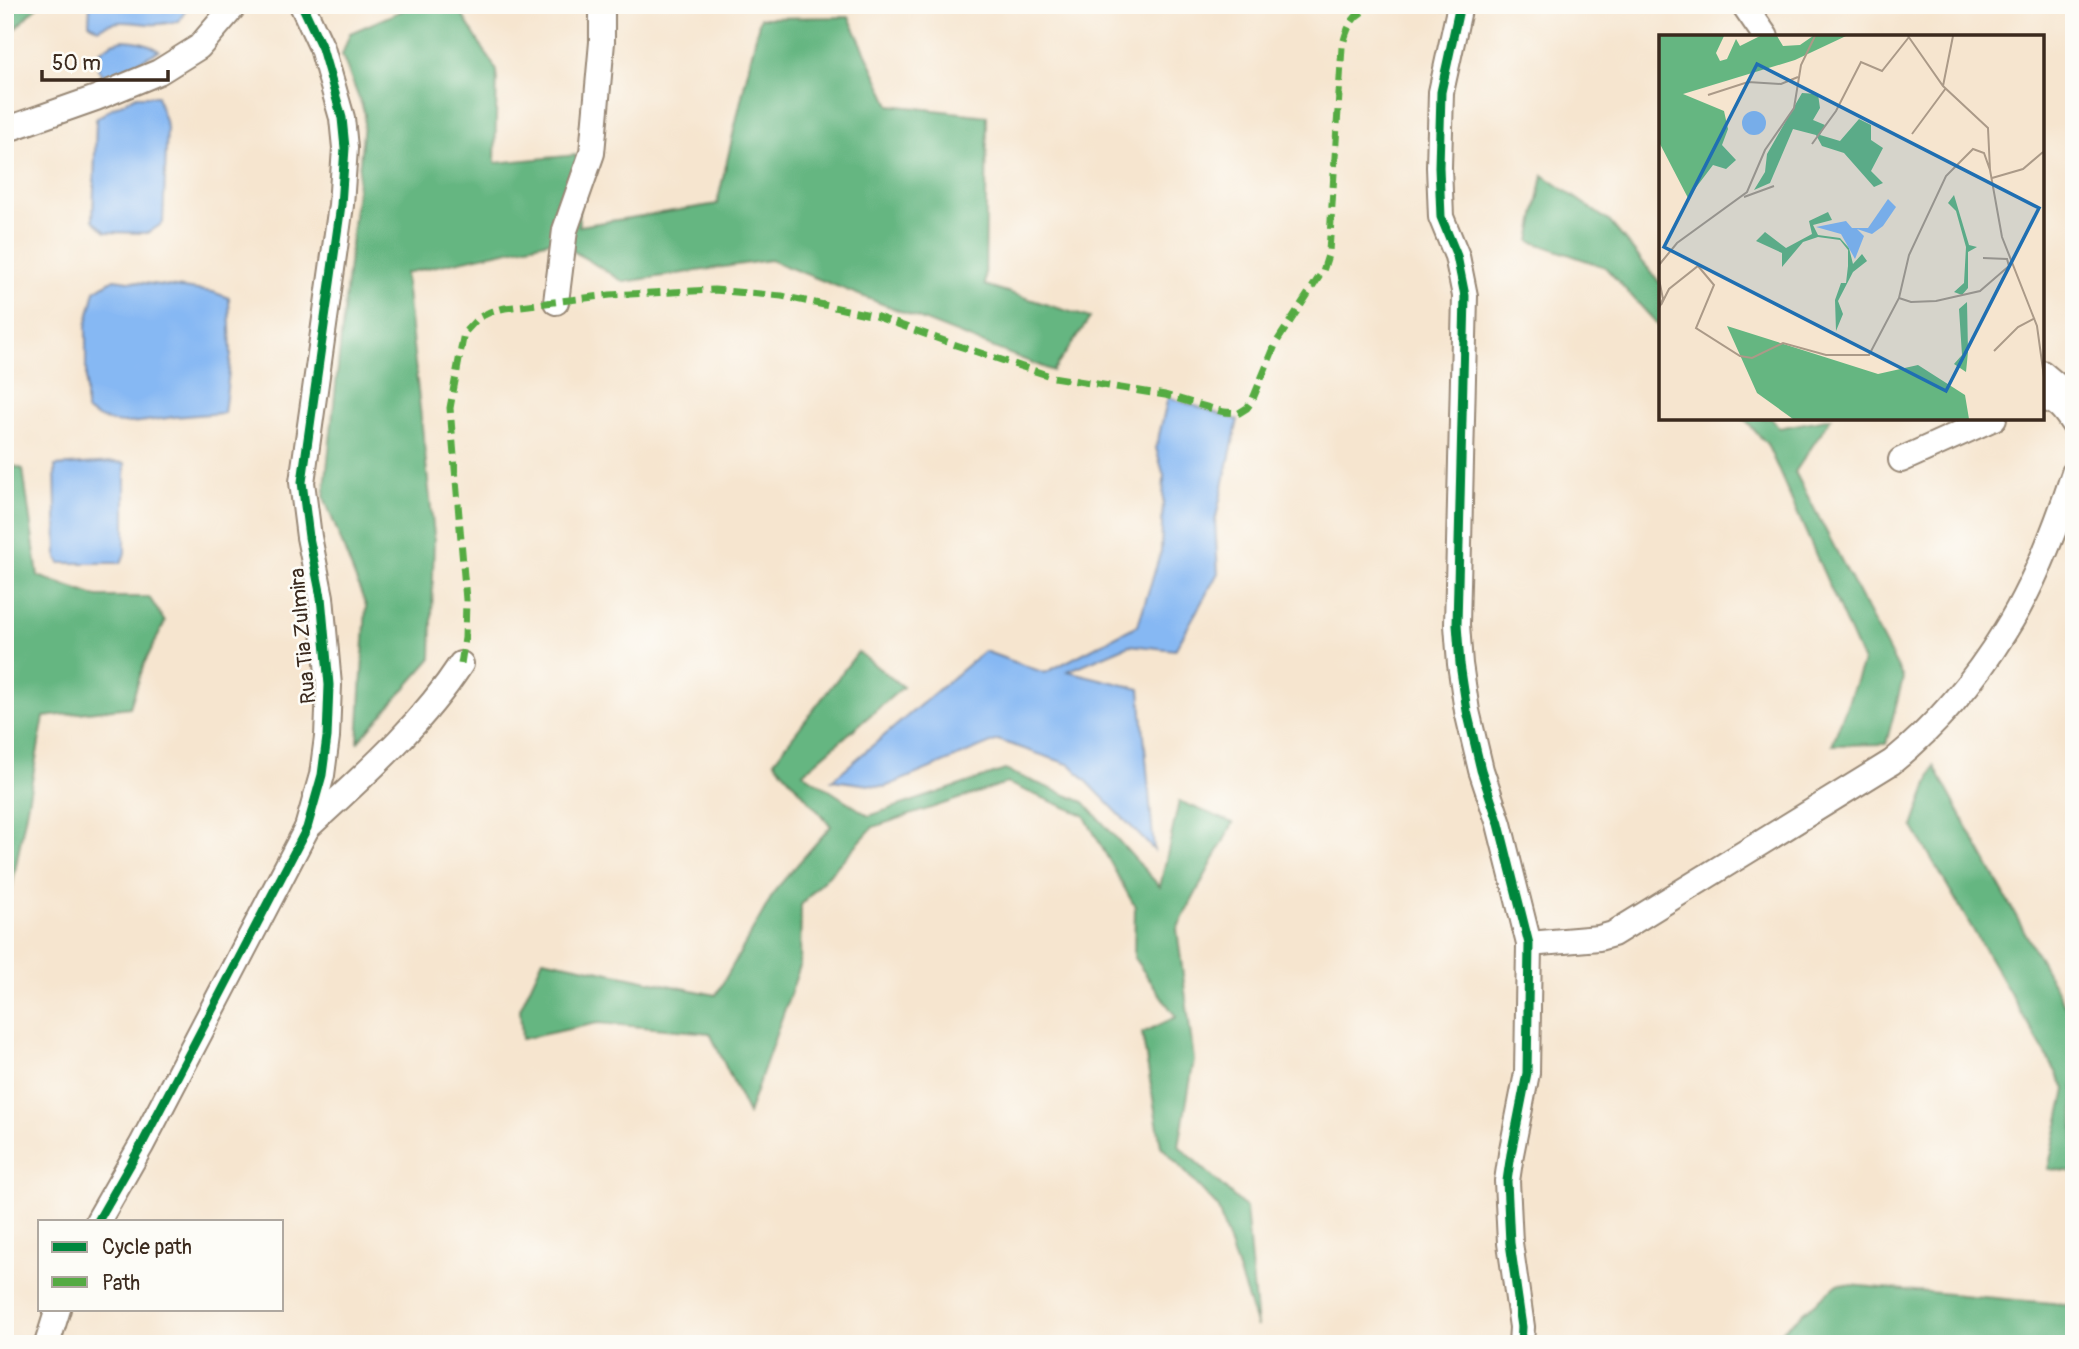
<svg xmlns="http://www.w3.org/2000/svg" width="2079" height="1349" font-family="Pangolin,sans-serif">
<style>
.forest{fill:#65b681;stroke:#507050;stroke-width:2}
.water{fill:#86b8f3;stroke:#607188;stroke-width:2}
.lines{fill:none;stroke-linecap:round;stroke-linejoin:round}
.minor-casing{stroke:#988876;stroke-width:28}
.minor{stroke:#fff;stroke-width:24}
.quiet{stroke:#55ab43;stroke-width:7;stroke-dasharray:14 7;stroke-linecap:butt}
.cycleway-casing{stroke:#fdfcf7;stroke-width:13}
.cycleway{stroke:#00873e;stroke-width:9}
.labels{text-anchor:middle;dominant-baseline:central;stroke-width:5;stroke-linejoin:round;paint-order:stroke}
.street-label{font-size:21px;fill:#3b2a1e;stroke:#fdfcf7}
.inset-road{fill:none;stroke:#ab9a88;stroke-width:2}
.view{fill:#1f6fb2;fill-opacity:0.15;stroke:#1f6fb2;stroke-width:3.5}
.inset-edge{fill:none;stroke:#3b2a1e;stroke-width:3.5}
</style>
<rect width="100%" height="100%" fill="#fdfcf7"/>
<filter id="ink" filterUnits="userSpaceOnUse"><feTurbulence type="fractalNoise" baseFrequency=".0143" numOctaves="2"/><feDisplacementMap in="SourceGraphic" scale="14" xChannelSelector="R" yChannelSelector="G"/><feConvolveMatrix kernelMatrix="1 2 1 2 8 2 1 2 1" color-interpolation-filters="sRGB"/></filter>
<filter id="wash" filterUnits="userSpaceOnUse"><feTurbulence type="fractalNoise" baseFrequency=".00686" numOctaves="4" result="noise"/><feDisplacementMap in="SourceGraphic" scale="28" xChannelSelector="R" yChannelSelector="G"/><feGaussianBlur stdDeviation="1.57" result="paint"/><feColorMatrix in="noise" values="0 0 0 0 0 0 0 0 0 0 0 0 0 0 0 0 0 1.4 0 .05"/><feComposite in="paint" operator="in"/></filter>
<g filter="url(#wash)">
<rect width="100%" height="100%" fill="#f6e5cf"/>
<g class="forest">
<polygon points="5,5 39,5 5,39"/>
<polygon points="415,5 456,5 497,71 495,163 576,155 579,226 717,204 760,18 849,17 890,105 987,116 985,285 1090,318 1053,371 770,260 624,282 555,240 405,273 434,535 431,659 358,742 366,606 324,497 365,114 342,55 350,33"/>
<polygon points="1543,175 1610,222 1661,284 1661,328 1605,267 1530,241"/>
<polygon points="1743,418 1771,418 1779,428 1831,418 1795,472 1903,678 1886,744 1832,745 1863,662 1767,444"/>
<polygon points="5,463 23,469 38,576 98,597 149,597 165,622 144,664 130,707 44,717 5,924"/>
<polygon points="858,652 903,687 803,773 869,816 1005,770 1084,802 1160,887 1179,801 1233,823 1177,929 1194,1060 1179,1146 1246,1208 1257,1327 1217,1206 1161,1146 1142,1033 1176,1017 1134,958 1135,907 1084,815 1007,783 873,827 801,905 800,966 748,1114 710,1033 598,1023 522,1039 520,1009 543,959 716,995 776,889 831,826 774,761"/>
<polygon points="1934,766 2074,1022 2074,1172 2048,1169 2066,1089 1913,827"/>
<polygon points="1838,1284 2074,1305 2074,1344 1766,1344"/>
</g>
<g class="water">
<path d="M90,5H189L179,21C169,23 160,25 150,24C130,23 116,18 98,29L89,23Z"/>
<path d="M123,40C137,41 148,42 159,51L121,71L105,77L98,69V53L112,43Z"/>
<polygon points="137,96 157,96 167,127 163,223 148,233 106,232 93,220 96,119 112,108"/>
<path d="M114,279L213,292L229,298L231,355L224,413C208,414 191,415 175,417C139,421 119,431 86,411V326L95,291Z"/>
<polygon points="1168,397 1238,420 1215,522 1218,573 1175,650 1129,645 1068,671 1140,689 1154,850 1071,765 998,740 885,787 832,780 984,651 1045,673 1138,625 1161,551 1164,476 1156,448"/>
<polygon points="113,462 125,463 125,553 121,563 60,563 57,558 55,466"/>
</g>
</g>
<g filter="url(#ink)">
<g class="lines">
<defs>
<g id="minor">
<polyline points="1460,5 1441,92 1439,167 1441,217 1457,256 1465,296 1457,625 1460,664 1467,711 1481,770 1499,824 1529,944 1527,1073 1511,1154 1507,1181 1510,1243 1522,1327 1521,1344"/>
<polyline points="1744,5 1766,37"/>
<polyline points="5,130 96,98 159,72 199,47 235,5"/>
<polyline points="556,302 565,230 592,153 602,42 602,5"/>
<polyline points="2042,373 2074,400"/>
<path d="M2042,399C2058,399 2066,413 2074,425"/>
<polyline points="1901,460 1994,418"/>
<path d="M307,828C362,777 420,727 461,664"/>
<path d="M1529,944L1599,938L1613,934L1892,762C1936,726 1975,680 2005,631C2034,585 2057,525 2074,473"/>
<polyline points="98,1221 142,1144 307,828 322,775 327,737 329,685 321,597 309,537 302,482 341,205 345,148 342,118 322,48 302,5"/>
<polyline points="47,1344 58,1309"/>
</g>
</defs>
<use href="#minor" class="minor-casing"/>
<use href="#minor" class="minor"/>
<g class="quiet">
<polyline points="1434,5 1459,8"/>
<path d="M461,664L465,638L466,600L450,408L464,333L478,318L490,312L505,308L610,295L714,290L782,296L875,316L953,344L1053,377L1165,395L1224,412L1239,413L1247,408L1252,401L1276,343L1323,271L1329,252L1342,47C1349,23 1352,14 1377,5"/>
</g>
<defs>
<g id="cycleway">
<polyline points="1460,5 1441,92 1439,167 1441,217 1457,256 1465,296 1457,625 1460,664 1467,711 1481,770 1499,824 1529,944 1527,1073 1511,1154 1507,1181 1510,1243 1522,1327 1521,1344"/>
<polyline points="98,1221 142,1144 307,828 322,775 327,737 329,685 321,597 309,537 302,482 341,205 345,148 342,118 322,48 302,5"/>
</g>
</defs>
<use href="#cycleway" class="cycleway-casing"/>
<use href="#cycleway" class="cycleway"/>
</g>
</g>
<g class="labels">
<g class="street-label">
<text transform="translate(303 636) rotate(-95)">Rua Tia Zulmira</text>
</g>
</g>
<g transform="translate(1659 35)">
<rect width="385" height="385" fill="#f6e5cf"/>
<path d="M0,1H65L57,18L61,26L68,24L77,4L81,11L101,1H118L124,11L141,10L154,1H187L136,25L24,59L65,76L69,94L63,110L77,125L67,134L54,130L29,163L0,107ZM143,58L159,59L161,73L154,85L166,90L161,100L181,106L200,84L212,90V105L224,113L212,136L224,148L215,152L185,118L163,111L157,100L134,94L111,148L95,155L106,137L108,119ZM295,160L310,210L318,212L309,217V253L303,260L295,257L305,248L307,212L297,176L289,168ZM169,177L173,185L154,190L159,200L181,203L190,213L194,229L203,219L208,226L194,237L179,266L184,279L177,296L176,265L182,248H187L189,231V215L181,205L159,202L144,207L123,232V218L97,206L106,197L127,213L153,199L150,186ZM308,267L309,317L307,337L295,329L303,320L300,274ZM68,291L219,339L259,330L306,360L310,384H134L98,358Z" fill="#65b681"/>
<path d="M83 88a12 12 0 1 1 24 0a12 12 0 1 1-24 0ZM229,164L237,172L224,191L213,199L198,194L205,201L196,224L182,199L157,192L187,186L193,193H209Z" fill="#86b8f3"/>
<path class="inset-road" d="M249,1L284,51L329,93L331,135L343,202L378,291L385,342M284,51L294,1M49,60L89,47L122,49L139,42M253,99L287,53M153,109L177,76L202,27L223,36L250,2M333,143L364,134L384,117M85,162L115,151M0,230L18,208L88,157L106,115L135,73L142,30L156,1M0,244L4,264L0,273M240,263L252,267L277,266L321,256L350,231L348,224L324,223M2,270L10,254L39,231L55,250L37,293L81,321L93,323L124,308L167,320H210L240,263L250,220L287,141L314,114L325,118L331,135M335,316L359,292L376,283"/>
<path class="view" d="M98,29L380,173L287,356L5,212Z"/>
<rect width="385" height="385" class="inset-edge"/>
</g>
<rect width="2079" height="1349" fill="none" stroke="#fdfcf7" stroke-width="28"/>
<rect x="38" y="1220" width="245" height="91" fill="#fdfcf7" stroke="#afa8a0" stroke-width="2"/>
<rect x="52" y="1242" width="35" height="10" fill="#00873e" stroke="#afa8a0" stroke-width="2"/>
<text x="102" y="1254" font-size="21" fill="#3b2a1e">Cycle path</text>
<rect x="52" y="1277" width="35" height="10" fill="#55ab43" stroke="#afa8a0" stroke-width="2"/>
<text x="102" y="1290" font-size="21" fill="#3b2a1e">Path</text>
<path d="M42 70v10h126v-10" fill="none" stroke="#3b2a1e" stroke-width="3.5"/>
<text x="52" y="70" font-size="21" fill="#3b2a1e" stroke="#fdfcf7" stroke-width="5" paint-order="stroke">50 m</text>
</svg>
